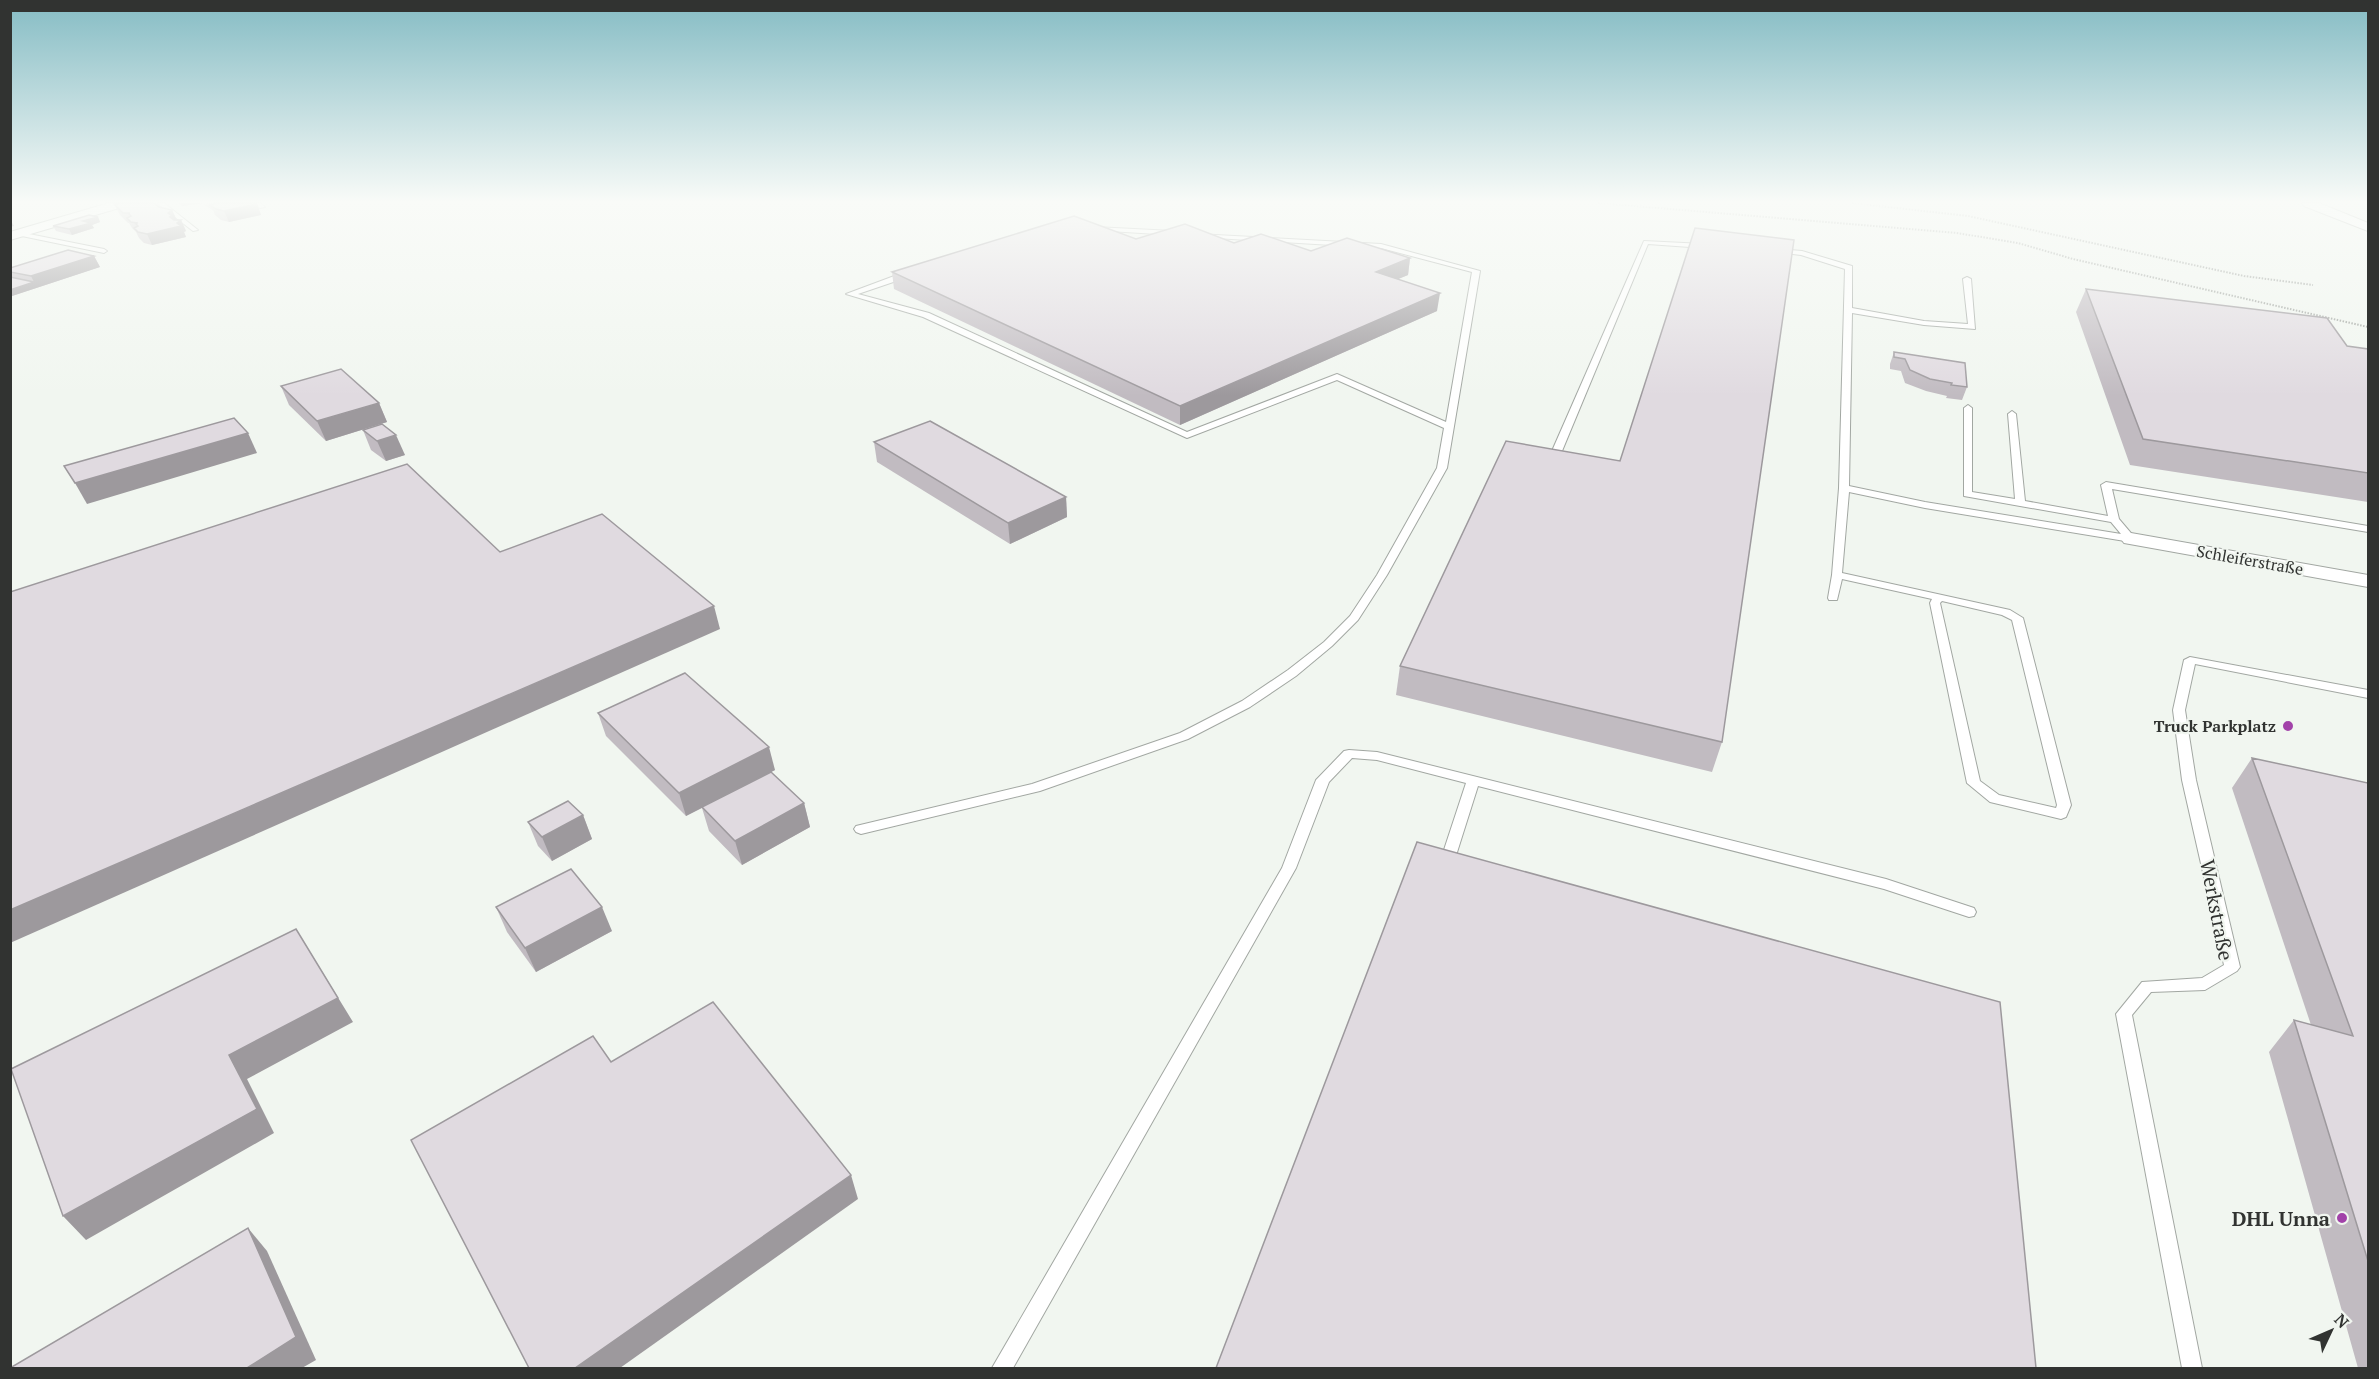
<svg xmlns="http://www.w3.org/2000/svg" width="2379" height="1379" font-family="'PT Serif',serif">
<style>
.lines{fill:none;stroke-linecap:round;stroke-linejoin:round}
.service-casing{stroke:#a2a7a2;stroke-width:2}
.minor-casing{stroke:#a2a7a2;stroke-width:2}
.path{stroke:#9ea29d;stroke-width:2;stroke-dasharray:1.5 1.5;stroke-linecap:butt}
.service{fill:#fff;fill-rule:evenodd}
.minor{fill:#fff;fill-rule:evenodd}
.wall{fill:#c1bbc1}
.shaded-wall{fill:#9d999d}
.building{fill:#e0dae0;stroke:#9d999d;stroke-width:1.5}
.poi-dot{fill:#a242a9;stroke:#f1f6f0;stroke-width:2}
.labels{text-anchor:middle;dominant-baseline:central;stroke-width:4.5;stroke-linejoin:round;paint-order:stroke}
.street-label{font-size:16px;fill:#313331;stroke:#f1f6f0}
.poi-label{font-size:16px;font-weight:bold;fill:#313331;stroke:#f1f6f0;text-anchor:end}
.near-street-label{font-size:20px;fill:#313331;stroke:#f1f6f0}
.near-poi-label{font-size:20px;font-weight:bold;fill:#313331;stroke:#f1f6f0;text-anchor:end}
</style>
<rect width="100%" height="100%" fill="#f1f6f0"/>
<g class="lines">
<defs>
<g id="service">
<polygon points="157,203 164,203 198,230 193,231"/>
<polygon points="253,203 260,203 265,207 260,208"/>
<polygon points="1095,227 1173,231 1176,233 1173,235 1093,230 1092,229"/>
<polygon points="19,232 104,249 107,251 104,253 17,235 17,233"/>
<polygon points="1197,234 1381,244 1480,271 1447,468 1387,575 1358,620 1332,646 1296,676 1250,707 1188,739 1040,791 861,834 856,832 854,829 856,826 1032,784 1180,733 1242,701 1288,670 1324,642 1350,616 1377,575 1437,468 1444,428 1337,380 1187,438 923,317 846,294 905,272 911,272 911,276 858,294 929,313 1187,432 1337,374 1446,422 1472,272 1381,248 1199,237 1197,236"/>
<polygon points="1644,241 1704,244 1707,246 1704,248 1648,244 1562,451 1560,453 1554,453 1552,451"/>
<path d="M1778,249L1802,251L1852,266V308L1924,321L1968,324L1963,279L1967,277L1971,279L1975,329L1924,325L1852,313L1849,486L1925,502L2121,534L2111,522L1964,496V408L1968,405L1972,408V492L2015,499L2008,414L2012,411L2016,414L2025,501L2108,516L2101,485L2106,482L2368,526V532L2112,489L2119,519L2136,539L2131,542L1925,508L1849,492L1842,573L2010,610L2023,618L2071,805L2066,817L2061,819L1990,802L1967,783L1930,603L1932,599L1842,579L1837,600H1829L1828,598L1832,575L1839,488L1845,269L1801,255L1776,252L1775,251ZM1942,601L2002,615L2012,620L2057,805L2056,808L1999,795L1980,781L1940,603Z"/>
<polygon points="2190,657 2368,690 2368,698 2195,664 2185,710 2196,780 2240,967 2237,971 2205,990 2151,992 2132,1015 2202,1368 2182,1368 2116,1014 2142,982 2202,978 2224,965 2182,780 2173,710 2184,660"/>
<polygon points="1349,750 1377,752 1886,879 1974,908 1976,912 1974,916 1969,917 1884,889 1478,786 1453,865 1451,869 1441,869 1439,865 1466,783 1377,760 1352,758 1329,782 1296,868 1013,1368 992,1368 1282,868 1316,780 1344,751"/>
</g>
<g id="minor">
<polygon points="109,203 128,203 126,206 10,240 10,232"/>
<polygon points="2302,203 2319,203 2368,223 2368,231 2304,206"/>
<polygon points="2131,533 2368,575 2368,587 2124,543 2121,539 2124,535"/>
</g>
</defs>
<use href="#service" class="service-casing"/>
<use href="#minor" class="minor-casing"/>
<g class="path">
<polyline points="1598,203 1957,233 2018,243 2073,259 2368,327"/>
<polyline points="1852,203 1968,216 2244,276 2313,285"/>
</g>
<use href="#service" class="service"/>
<use href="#minor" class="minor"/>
</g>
<g class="wall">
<polygon points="116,203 158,203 160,207 172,210 177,220 181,220 186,231 184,232 186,237 152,245 144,243 139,238 136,232 132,228 129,223 128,223 120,215 114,204 117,204"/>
<polygon points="178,203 257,203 261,215 229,222 221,220 215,215 213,210 206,206 205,203 182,206"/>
<polygon points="98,217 100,222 92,225 94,228 72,235 56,231 53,226"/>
<polygon points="1136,239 1410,258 1408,275 1398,279 1437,311 1180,425 894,289 892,272"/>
<polygon points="94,256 100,267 12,296 10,296 10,268"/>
<polygon points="2086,289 2347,346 2368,349 2368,502 2130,465 2076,312"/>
<polygon points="1894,352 1967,387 1962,400 1946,398 1947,396 1926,391 1905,383 1901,371 1890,369 1890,364"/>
<polygon points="281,386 379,403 387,422 326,441 289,405"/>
<polygon points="363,430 405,455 386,461 371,450"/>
<polygon points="874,442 1066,497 1067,517 1010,544 877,462"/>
<polygon points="1400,666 1722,742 1712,772 1396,695"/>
<polygon points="598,713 775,770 771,772 804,803 810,827 742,865 709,831 702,808 686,816 606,736"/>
<polygon points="2252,758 2368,783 2368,1368 2358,1368 2269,1052 2294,1020 2311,1025 2232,788"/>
<polygon points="583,815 592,839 552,861 538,846 528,822"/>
<polygon points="496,907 612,931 536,972 507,932"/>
</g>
<g class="shaded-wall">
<polygon points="180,203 205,203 182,206"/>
<polygon points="252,203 257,203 261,215 229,222 224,211"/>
<polygon points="172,210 177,221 177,223 181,220 186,231 184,232 186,237 152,245 147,234 168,213"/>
<polygon points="98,217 100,222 92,225 94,228 72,235 69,229 83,221"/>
<polygon points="10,219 14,226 10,227"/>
<polygon points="94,256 100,267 12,296 10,293 10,290 34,282 31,276"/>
<polygon points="1410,258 1408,275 1374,289 1376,272"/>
<polygon points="1440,293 1437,311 1180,425 1180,406"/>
<polygon points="379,403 387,422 326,441 317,421"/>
<polygon points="248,433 257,453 87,504 75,483"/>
<polygon points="396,435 405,455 386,461 377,441"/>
<polygon points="1066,497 1067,517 1010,544 1008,523"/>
<polygon points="714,606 720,629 10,943 10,910"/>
<polygon points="769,747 775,770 686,816 679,793"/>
<polygon points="804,803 810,827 742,865 735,841"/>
<polygon points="583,815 592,839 552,861 542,837"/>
<polygon points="602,907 612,931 536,972 525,948"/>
<polygon points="296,929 353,1022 247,1079 274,1133 86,1240 63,1216 229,1055"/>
<polygon points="851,1175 858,1199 620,1368 575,1368"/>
<polygon points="248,1228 267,1251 316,1360 302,1368 247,1368"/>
</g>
<g class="building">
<polygon points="117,203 153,203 159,207 172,210 168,213 172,216 170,217 174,220 181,220 177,223 181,226 147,234 138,232 134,228 138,226 135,223 138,223 131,222 127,218 131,216 128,213 130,213 123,213 114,204 118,204"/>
<polygon points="214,203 254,203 256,204 224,211 216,209 210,205 215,204"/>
<polygon points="89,215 98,217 83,221 91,223 69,229 53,226"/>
<polygon points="1074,216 1136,239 1185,224 1234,243 1261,234 1311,251 1347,238 1410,258 1376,272 1440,293 1180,406 892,272"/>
<polygon points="1695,228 1794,240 1722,742 1400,666 1506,441 1620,461"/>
<polygon points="68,250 94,256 31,276 10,272 10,268"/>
<polygon points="10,277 34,282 10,290"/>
<polygon points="2086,289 2327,318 2347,346 2368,349 2368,473 2143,439"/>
<polygon points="1894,352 1965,363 1967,387 1951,385 1952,383 1930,379 1910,370 1905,359 1894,357"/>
<polygon points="341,369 379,403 317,421 281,386"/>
<polygon points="234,418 248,433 75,483 64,466"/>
<polygon points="930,421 1066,497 1008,523 874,442"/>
<polygon points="382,424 396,435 377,441 363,430"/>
<polygon points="407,464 500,552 602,514 714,606 10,910 10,592"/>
<polygon points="685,673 769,747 679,793 598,713"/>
<polygon points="2252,758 2368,783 2368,1261 2294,1020 2353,1036"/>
<polygon points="771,772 804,803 735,841 702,807"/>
<polygon points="568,801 583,815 542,837 528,822"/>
<polygon points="1417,842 2000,1002 2036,1368 1216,1368"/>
<polygon points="571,869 602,907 525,948 496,907"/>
<polygon points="296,929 338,998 229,1055 257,1109 63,1216 11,1069"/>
<polygon points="713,1002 851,1175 575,1368 529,1368 411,1140 593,1036 611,1062"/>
<polygon points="248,1228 296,1337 247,1368 10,1368"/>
</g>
<linearGradient id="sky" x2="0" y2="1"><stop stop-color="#85bcc4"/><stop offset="0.51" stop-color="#f9fbf8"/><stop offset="1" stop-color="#f9fbf8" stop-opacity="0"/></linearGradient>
<rect width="2379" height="396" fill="url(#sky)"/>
<g class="poi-dot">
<circle cx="2288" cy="726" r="6"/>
<circle cx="2342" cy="1218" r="6"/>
</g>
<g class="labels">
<g class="street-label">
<text transform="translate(2250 560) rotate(10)">Schleiferstraße</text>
</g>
<g class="poi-label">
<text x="2276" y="726">Truck Parkplatz</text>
</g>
<g class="near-street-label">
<text transform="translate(2217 910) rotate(79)">Werkstraße</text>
</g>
<g class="near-poi-label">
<text x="2330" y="1218">DHL Unna</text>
</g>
</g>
<rect width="2379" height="1379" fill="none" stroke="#313331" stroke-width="24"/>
<g transform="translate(2331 1331) rotate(46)" stroke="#f1f6f0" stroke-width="4.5" paint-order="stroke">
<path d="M0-4.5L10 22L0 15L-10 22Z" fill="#313331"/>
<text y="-9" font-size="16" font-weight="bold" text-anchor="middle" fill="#313331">N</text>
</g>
</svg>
